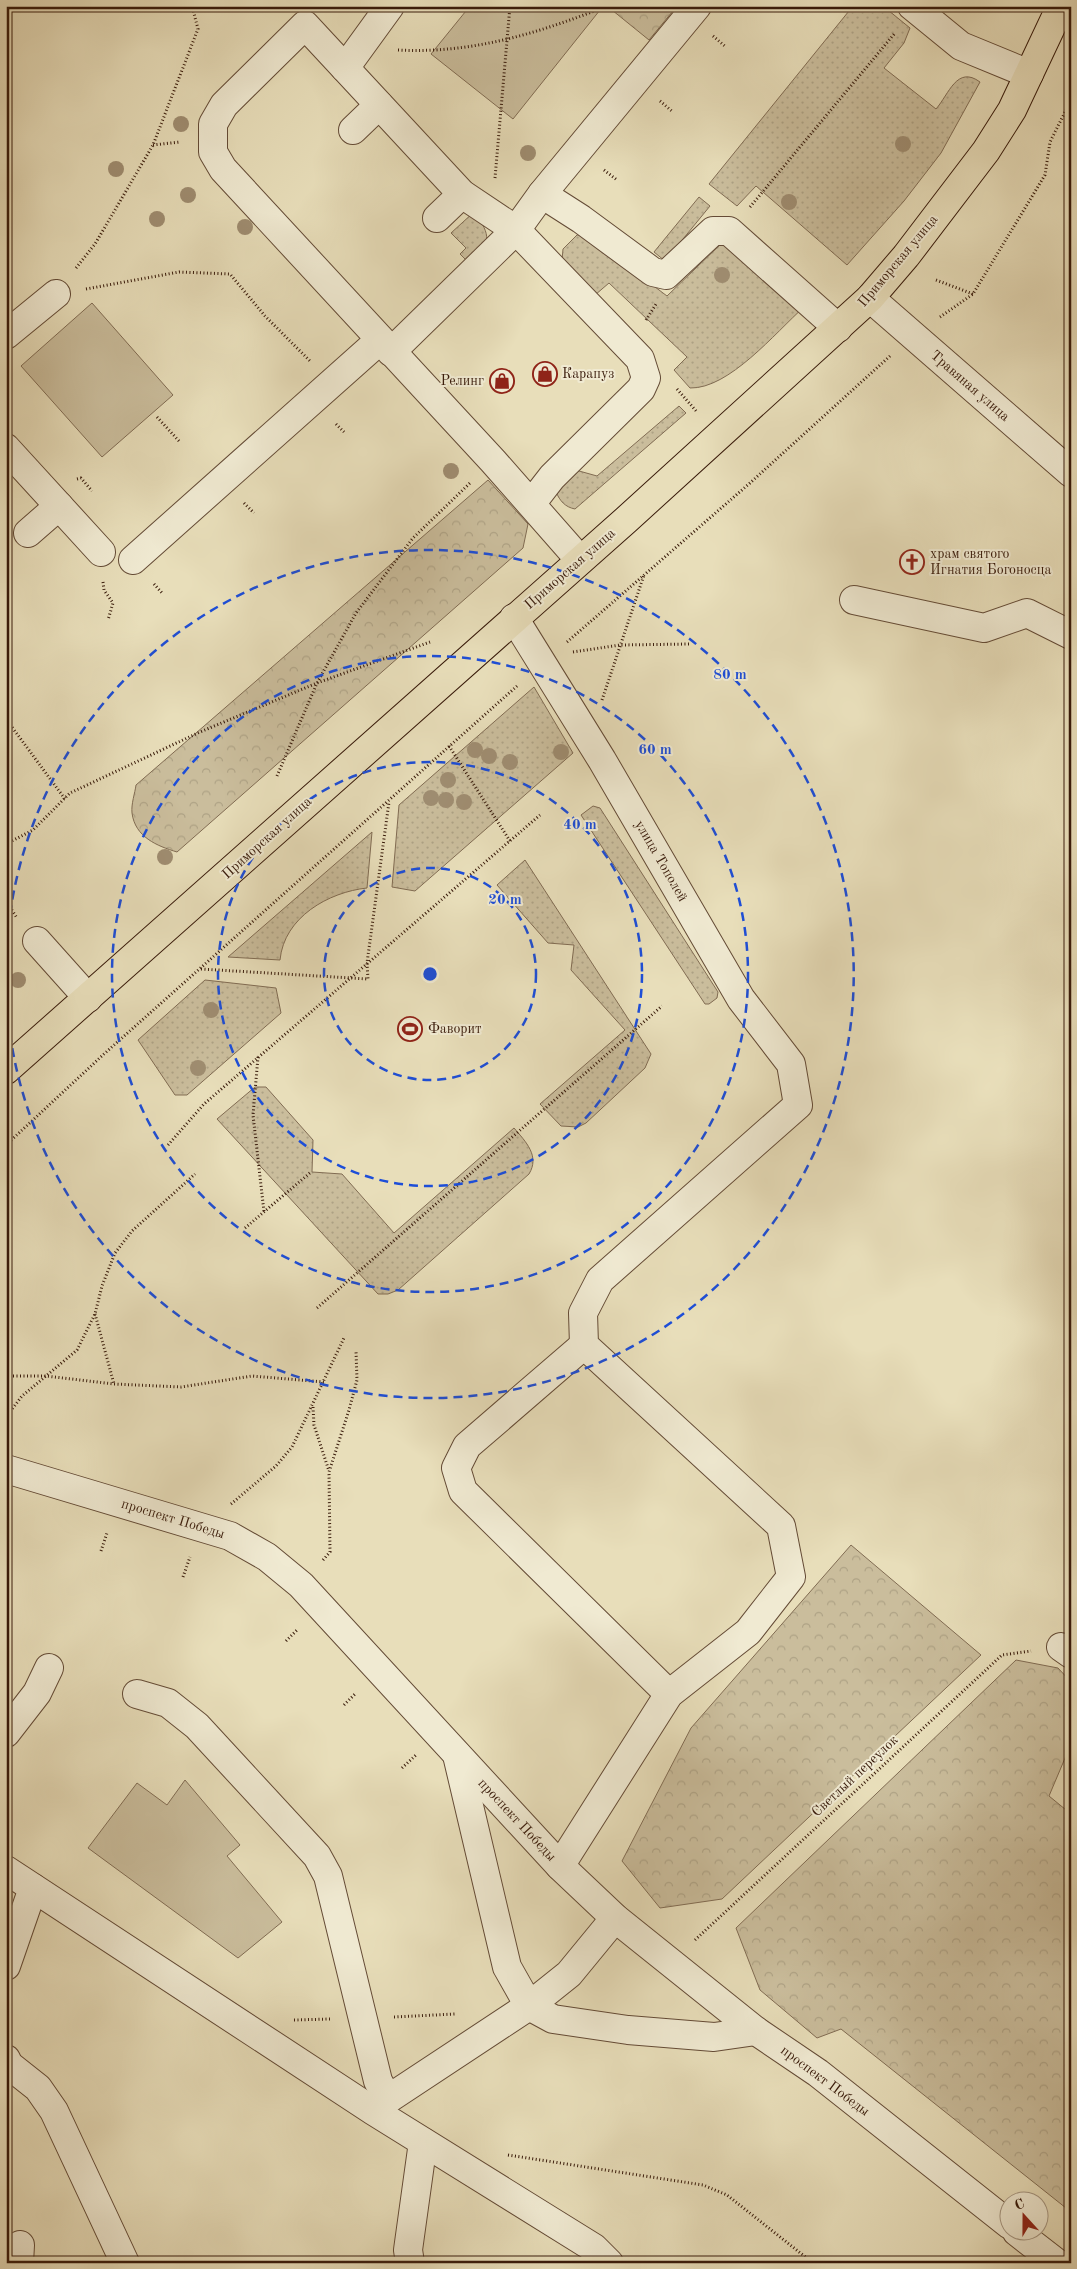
<svg xmlns="http://www.w3.org/2000/svg" width="1077" height="2269" font-family="'Old Standard TT',serif">
<style>
.grass{fill:url(#grass-dots);stroke:#816c53}
.forest{fill:url(#forest-crowns);stroke:#816c53}
.park{fill:#cabd9c;stroke:#816c53}
.lines{fill:none;stroke-linecap:round;stroke-linejoin:round}
.minor-casing{stroke:#644b36;stroke-width:30}
.major-casing{stroke:#381a0a;stroke-width:30}
.path{stroke:#381a0a;stroke-width:3;stroke-dasharray:1 2.5;stroke-linecap:butt}
.minor{stroke:#f0ead2;stroke-width:28}
.major{stroke:#e8deba;stroke-width:28}
.tree{fill:#9f8d71}
.ring{fill:none;stroke:#1d4ed8;stroke-width:2.5;stroke-dasharray:9 6}
.labels{text-anchor:middle;dominant-baseline:central;stroke-width:4;stroke-linejoin:round;paint-order:stroke}
.street-label{font-size:14px;fill:#381a0a;stroke:#f0ead2}
.poi-label{font-size:14px;fill:#381a0a;stroke:#f0ead2;text-anchor:start}
.centre{fill:#1d4ed8;stroke:#f0ead2;stroke-width:2.5}
.ring-label{font-size:15px;text-anchor:middle;font-weight:bold;fill:#1d4ed8;stroke:#f0ead2;stroke-width:4;stroke-linejoin:round;paint-order:stroke}
</style>
<defs>
<pattern id="grass-dots" width="8" height="8" patternUnits="userSpaceOnUse" patternTransform="scale(1.25)"><rect width="8" height="8" fill="#cabd9c"/><path d="M2 2h.1M6 6h.1" fill="none" stroke="#aea285" stroke-width="1.8" stroke-linecap="round"/></pattern>
<pattern id="forest-crowns" width="20" height="18" patternUnits="userSpaceOnUse" patternTransform="scale(1.25)"><rect width="20" height="18" fill="#cabd9c"/><path d="M2 6a3 3 0 1 1 6 0M12 15a3 3 0 1 1 6 0" fill="none" stroke="#aea285"/></pattern>
</defs>
<rect width="100%" height="100%" fill="#e8deba"/>
<filter id="stains"><feTurbulence type="fractalNoise" baseFrequency=".004" numOctaves="4"/><feColorMatrix values="0 0 0 0 .2 0 0 0 0 .09 0 0 0 0 .02 0 0 0 .5 -.17"/></filter>
<radialGradient id="worn" r=".72"><stop offset=".6" stop-color="#630" stop-opacity="0"/><stop offset="1" stop-color="#630" stop-opacity=".3"/></radialGradient>
<g class="grass">
<path d="M853,6H883L910,28L904,43L884,68L936,109C949,94 957,65 980,82L941,153L904,201L847,265L756,186L737,206L709,184Z"/>
<polygon points="699,197 710,206 665,261 654,252"/>
<path d="M474,212C492,236 491,243 470,264L460,254L466,248L451,233Z"/>
<path d="M585,234L667,296L725,240L804,307C775,333 729,389 690,388L674,370L687,357L609,283L595,295L562,260L563,249L577,235Z"/>
<path d="M679,406L686,413L575,509C565,507 560,501 556,492L572,469L597,476Z"/>
<polygon points="534,687 573,753 415,891 392,887 399,805"/>
<polygon points="593,806 600,808 718,992 717,998 709,1004 705,1004 581,815"/>
<path d="M372,832L367,888C329,892 284,917 280,960L228,957Z"/>
<polygon points="525,860 651,1054 645,1068 586,1123 578,1127 561,1126 540,1104 625,1030 571,970 574,945 548,943 497,885"/>
<polygon points="205,980 276,988 281,1013 187,1095 175,1095 138,1040"/>
<path d="M255,1087H266L313,1140L312,1172L342,1174L394,1233L514,1128C526,1142 540,1156 529,1174L398,1290L388,1294H378L217,1119Z"/>
</g>
<g class="forest">
<polygon points="607,6 677,6 649,40"/>
<path d="M488,480L528,524L523,548L177,852C157,846 135,837 132,813C131,804 135,793 136,785Z"/>
<polygon points="851,1545 981,1655 722,1899 660,1908 622,1861 691,1728"/>
<polygon points="1016,1660 1058,1668 1071,1682 1071,1744 1049,1796 1071,1814 1071,2212 841,2029 817,2038 760,1990 736,1928"/>
</g>
<g class="park">
<polygon points="470,6 595,6 600,10 513,119 431,54"/>
<polygon points="92,303 173,395 102,457 21,366"/>
<polygon points="185,1780 240,1845 227,1856 282,1922 238,1958 88,1848 137,1783 167,1805"/>
</g>
<g class="lines">
<defs>
<g id="minor">
<polyline points="912,6 961,46 1029,74"/>
<polyline points="345,68 390,6"/>
<polyline points="353,130 379,105"/>
<polyline points="542,194 581,219 653,272 666,275 713,231 729,231 838,328"/>
<polyline points="437,218 462,194"/>
<polyline points="870,298 1071,473"/>
<polyline points="6,335 56,294"/>
<polyline points="391,352 516,230 542,194 697,6"/>
<polyline points="6,448 101,552"/>
<polyline points="531,504 552,477 641,389 646,378 640,359 516,230 462,194 305,25 224,105 213,124 213,152 223,169 493,461 580,560"/>
<polyline points="28,533 59,506"/>
<polyline points="133,560 380,340"/>
<polyline points="854,600 984,628 1027,613 1071,635"/>
<polyline points="514,618 602,760 741,999 791,1064 798,1105 600,1280 583,1313 584,1345 781,1526 791,1577 748,1632 669,1694 560,1866"/>
<polyline points="37,941 88,998"/>
<polyline points="584,1345 467,1446 456,1468 463,1491 669,1694"/>
<polyline points="6,1469 230,1536 267,1557 301,1585 560,1866 615,1918 756,2031 818,2073 1010,2225"/>
<polyline points="1061,1647 1071,1654"/>
<polyline points="137,1694 168,1703 197,1726 317,1856 328,1876 378,2081 388,2099"/>
<polyline points="6,1733 37,1693 49,1668"/>
<polyline points="457,1755 507,1967 529,2006 553,2019 628,2030 714,2037 756,2031"/>
<polyline points="6,1870 372,2110 594,2248 609,2263"/>
<polyline points="6,1966 33,1888"/>
<polyline points="6,2059 9,2065 38,2088 54,2111 125,2263"/>
<polyline points="373,2109 529,2006 569,1974 615,1918"/>
<polyline points="1017,2232 1057,2263"/>
<polyline points="19,2263 20,2245"/>
<polyline points="410,2263 408,2250 423,2142"/>
</g>
<polyline id="major" points="6,1070 626,520 870,298 906,256 986,151 1012,110 1061,6"/>
</defs>
<use href="#minor" class="minor-casing"/>
<use href="#major" class="major-casing"/>
<g class="path">
<polyline points="713,36 726,47"/>
<path d="M398,50C472,54 539,33 607,6"/>
<polyline points="660,101 673,112"/>
<polyline points="153,145 180,142"/>
<polyline points="604,170 617,180"/>
<polyline points="495,178 510,6"/>
<polyline points="750,207 895,33"/>
<polyline points="76,268 95,244 153,145 198,29 192,6"/>
<polyline points="936,280 973,294"/>
<polyline points="86,289 179,272 230,274 265,316 310,361"/>
<polyline points="940,317 973,294 1045,175 1050,142 1071,100"/>
<polyline points="646,320 656,304"/>
<polyline points="677,389 697,412"/>
<polyline points="157,417 179,441"/>
<polyline points="336,424 344,432"/>
<polyline points="77,479 81,478 92,491"/>
<polyline points="244,503 254,513"/>
<polyline points="103,582 104,590 113,603 108,620"/>
<polyline points="154,584 162,593"/>
<polyline points="567,642 750,483 890,356"/>
<polyline points="573,652 620,645 690,644"/>
<polyline points="602,700 644,575"/>
<polyline points="6,719 65,799"/>
<polyline points="449,746 510,841"/>
<polyline points="277,776 317,683 356,613 413,538 470,483"/>
<polyline points="6,844 33,830 70,793 200,732 317,683 430,642"/>
<polyline points="6,901 17,918"/>
<polyline points="201,969 368,979 367,963 389,802"/>
<polyline points="258,1057 253,1115 264,1212"/>
<polyline points="6,1145 104,1054 517,686"/>
<polyline points="168,1145 204,1104 540,815"/>
<polyline points="245,1228 311,1172"/>
<polyline points="317,1308 662,1006"/>
<polyline points="95,1314 114,1384"/>
<polyline points="6,1376 46,1376 114,1384 181,1387 252,1376 324,1382"/>
<polyline points="313,1407 314,1425 329,1471"/>
<polyline points="6,1417 22,1396 77,1350 95,1314 102,1286 115,1253 132,1231 195,1174"/>
<polyline points="231,1504 276,1466 292,1447 344,1338"/>
<polyline points="101,1551 107,1533"/>
<polyline points="323,1560 330,1552 329,1472 349,1410 357,1380 356,1351"/>
<polyline points="183,1577 190,1557"/>
<polyline points="286,1641 298,1629"/>
<polyline points="344,1705 356,1693"/>
<polyline points="402,1768 416,1755"/>
<polyline points="695,1940 1002,1655 1031,1651"/>
<polyline points="394,2017 455,2014"/>
<polyline points="294,2020 330,2019"/>
<polyline points="508,2155 703,2185 727,2195 813,2263"/>
</g>
<use href="#minor" class="minor"/>
<use href="#major" class="major"/>
</g>
<g class="tree">
<circle cx="181" cy="124" r="8"/>
<circle cx="903" cy="144" r="8"/>
<circle cx="528" cy="153" r="8"/>
<circle cx="116" cy="169" r="8"/>
<circle cx="188" cy="195" r="8"/>
<circle cx="789" cy="202" r="8"/>
<circle cx="157" cy="219" r="8"/>
<circle cx="245" cy="227" r="8"/>
<circle cx="722" cy="275" r="8"/>
<circle cx="451" cy="471" r="8"/>
<circle cx="475" cy="750" r="8"/>
<circle cx="561" cy="752" r="8"/>
<circle cx="489" cy="756" r="8"/>
<circle cx="510" cy="762" r="8"/>
<circle cx="448" cy="780" r="8"/>
<circle cx="431" cy="798" r="8"/>
<circle cx="446" cy="800" r="8"/>
<circle cx="464" cy="802" r="8"/>
<circle cx="165" cy="857" r="8"/>
<circle cx="18" cy="980" r="8"/>
<circle cx="211" cy="1010" r="8"/>
<circle cx="198" cy="1068" r="8"/>
</g>
<g class="ring">
<circle cx="430" cy="974" r="106"/>
<circle cx="430" cy="974" r="212"/>
<circle cx="430" cy="974" r="318"/>
<path d="M6 959A424 424 0 1 1 6 989"/>
</g>
<defs>
<symbol id="shop-ring" viewBox="-11 -11 22 22"><circle r="9.5" fill="#f0ead2" stroke="#8f2418" stroke-width="1.5"/><path d="M-5-2.5h2.3a2.7 3.5 0 0 1 5.4 0H5L5.5 6h-11ZM-1.5-2.5h3a1.5 2.3 0 0 0-3 0Z" fill="#8f2418"/></symbol>
<symbol id="church-ring" viewBox="-11 -11 22 22"><circle r="9.5" fill="#f0ead2" stroke="#8f2418" stroke-width="1.5"/><path d="M-1.2-6h2.4v3.5h3.3v2.4h-3.3V6h-2.4V-.1h-3.3v-2.4h3.3Z" fill="#8f2418"/></symbol>
<symbol id="stadium-ring" viewBox="-11 -11 22 22"><circle r="9.5" fill="#f0ead2" stroke="#8f2418" stroke-width="1.5"/><path d="M0-5a6.5 5 0 1 0 0 10a6.5 5 0 1 0 0-10ZM-3.5-1.8h7v3.6h-7Z" fill="#8f2418"/></symbol>
</defs>
<g fill-rule="evenodd">
<use href="#shop-ring" x="531" y="360" width="28" height="28"/>
<use href="#shop-ring" x="488" y="367" width="28" height="28"/>
<use href="#church-ring" x="898" y="548" width="28" height="28"/>
<use href="#stadium-ring" x="396" y="1015" width="28" height="28"/>
</g>
<g class="labels">
<g class="street-label">
<text transform="translate(898 261) rotate(-50)">Приморская улица</text>
<text transform="translate(970 386) rotate(41)">Травяная улица</text>
<text transform="translate(570 569) rotate(-41)">Приморская улица</text>
<text transform="translate(267 838) rotate(-42)">Приморская улица</text>
<text transform="translate(661 861) rotate(60)">улица Тополей</text>
<text transform="translate(173 1519) rotate(17)">проспект Победы</text>
<text transform="translate(855 1776) rotate(-43)">Светлый переулок</text>
<text transform="translate(517 1820) rotate(47)">проспект Победы</text>
<text transform="translate(825 2081) rotate(37)">проспект Победы</text>
</g>
<g class="poi-label">
<text x="562" y="374">Карапуз</text>
<text x="484" y="381" text-anchor="end">Релинг</text>
<text x="930" y="554">храм святого<tspan x="930" dy="16">Игнатия Богоносца</tspan></text>
<text x="428" y="1029">Фаворит</text>
</g>
</g>
<circle cx="430" cy="974" r="8" class="centre"/>
<g class="ring-label">
<text x="730" y="679">80 m</text>
<text x="655" y="754">60 m</text>
<text x="580" y="829">40 m</text>
<text x="505" y="904">20 m</text>
</g>
<rect width="1077" height="2269" fill="none" stroke="#e8deba" stroke-width="25"/>
<rect x="8" y="8" width="1062" height="2254" fill="none" stroke="#381a0a" stroke-width="2.5"/>
<rect x="12" y="12" width="1052" height="2244" fill="none" stroke="#381a0a"/>
<g transform="translate(1024 2216) rotate(339)"><circle r="24" fill="#f0ead2" stroke="#a69782"/>
<path d="M0-4L9 19L0 12L-9 19Z" fill="#8f2418"/>
<text y="-8" font-size="14" font-weight="bold" text-anchor="middle" fill="#381a0a">С</text>
</g>
<rect width="100%" height="100%" filter="url(#stains)"/>
<rect width="100%" height="100%" fill="url(#worn)"/>
</svg>
